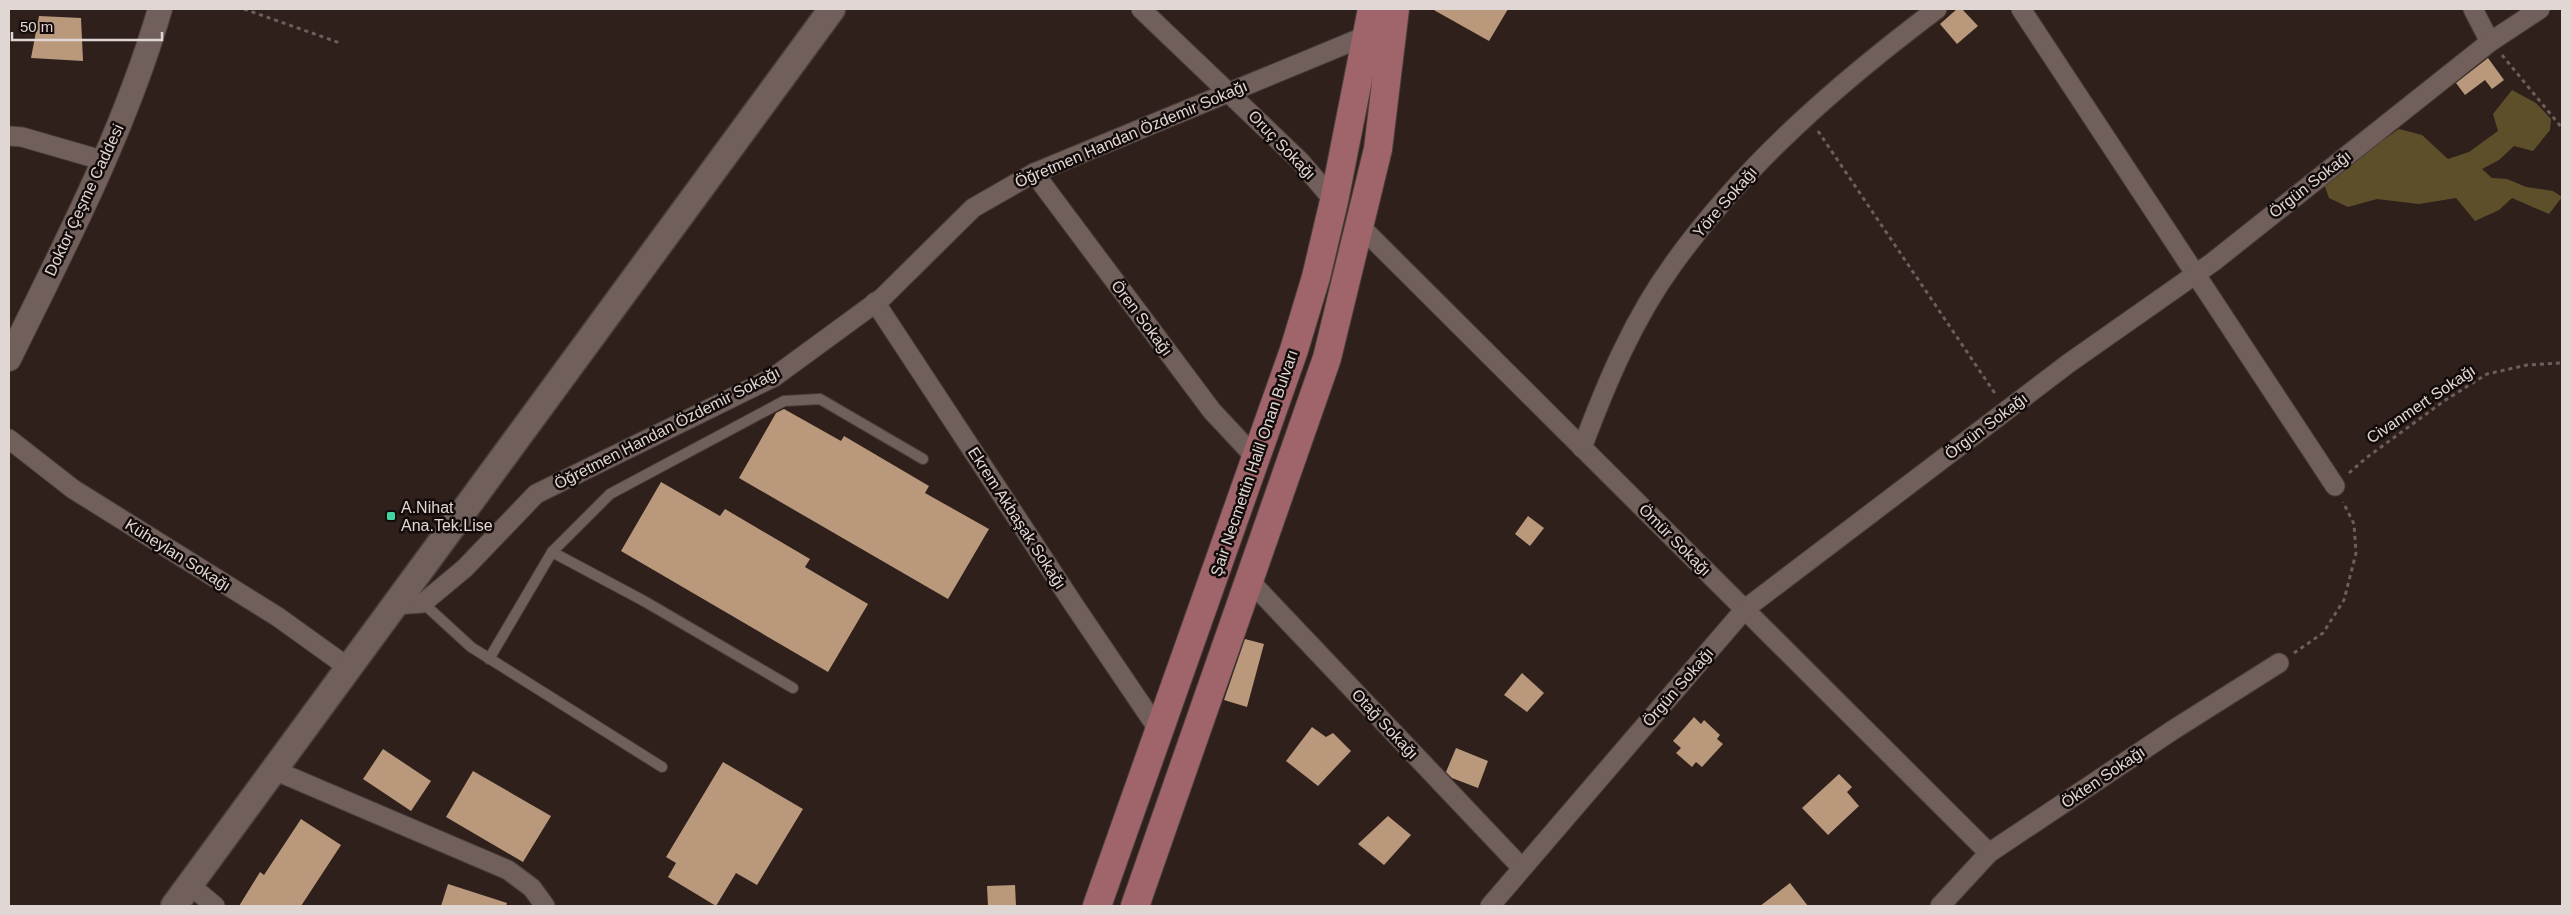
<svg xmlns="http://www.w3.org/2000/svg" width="2571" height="915" font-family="Helvetica,sans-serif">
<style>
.forest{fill:#5e4f2b}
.building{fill:#b9987b}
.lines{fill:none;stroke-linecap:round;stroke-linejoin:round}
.service-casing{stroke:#4b3e3b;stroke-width:12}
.minor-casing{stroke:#4b3e3b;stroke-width:21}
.tertiary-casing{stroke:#4b3e3b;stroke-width:26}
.secondary-casing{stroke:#4b3e3b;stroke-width:29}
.primary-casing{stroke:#4b3e3b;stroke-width:30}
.path{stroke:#6c5e5b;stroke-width:3;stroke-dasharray:4 4;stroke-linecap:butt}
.service{stroke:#705f5a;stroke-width:10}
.minor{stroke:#705f5a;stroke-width:19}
.tertiary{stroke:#705f5a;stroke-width:24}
.secondary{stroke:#705f5a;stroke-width:26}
.primary{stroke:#9f656b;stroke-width:28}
.poi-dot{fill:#41d4a1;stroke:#120b0a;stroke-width:2}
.labels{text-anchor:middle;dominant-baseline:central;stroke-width:5;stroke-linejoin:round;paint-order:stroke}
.street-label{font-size:16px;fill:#e0d6d3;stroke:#120b0a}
.poi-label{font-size:16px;fill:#e0d6d3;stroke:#120b0a;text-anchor:start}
</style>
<rect width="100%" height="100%" fill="#2f201c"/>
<polygon class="forest" points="2512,90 2536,103 2551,119 2550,130 2533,151 2514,146 2499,160 2482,169 2492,178 2507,179 2526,187 2553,191 2562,197 2549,214 2512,198 2499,210 2475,221 2456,198 2419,204 2377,199 2348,207 2329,198 2323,181 2399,129 2422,135 2448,159 2469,152 2498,131 2493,114"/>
<g class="building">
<polygon points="1432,9 1508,9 1489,41"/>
<polygon points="1957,9 1962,9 1978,26 1957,44 1940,24"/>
<polygon points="39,16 81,18 83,61 31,58"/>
<polygon points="2488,58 2504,80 2492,89 2485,80 2465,95 2456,83"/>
<polygon points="784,409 841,441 844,436 929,486 925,493 989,529 948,599 739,478 776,413"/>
<polygon points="661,482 720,516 725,509 810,559 805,567 868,604 828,672 621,551"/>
<polygon points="1528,516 1544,528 1530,546 1515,534"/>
<polygon points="1245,639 1264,644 1247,707 1224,700"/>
<polygon points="1522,673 1544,693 1527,712 1504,695"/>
<polygon points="1694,717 1701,724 1704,720 1720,735 1717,739 1723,744 1702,767 1696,762 1692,767 1676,753 1681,748 1673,741"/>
<polygon points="1312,727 1326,737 1333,733 1351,751 1318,786 1286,761"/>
<polygon points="1456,748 1488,761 1478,788 1452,778 1446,772"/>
<polygon points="383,749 431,781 411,811 363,779"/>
<polygon points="723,762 803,809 757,885 736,873 716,906 668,877 676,863 666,857"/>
<polygon points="473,771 551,816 523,862 446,817"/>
<polygon points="1839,774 1852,787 1847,792 1859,806 1828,835 1802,808"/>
<polygon points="1388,816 1411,835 1384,865 1358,844"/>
<polygon points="301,819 341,845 301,906 239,906 260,872 264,875"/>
<polygon points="1790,883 1808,906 1760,906"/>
<polygon points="448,884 507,903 506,906 441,906"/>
<polygon points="1015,885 1016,906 988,906 987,886"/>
</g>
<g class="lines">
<defs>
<g id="service">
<polyline points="552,552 644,601 793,688"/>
<polyline points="423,603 471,647 662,767"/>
<polyline points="489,659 552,552 610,494 784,401 820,399 923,459"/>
</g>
<g id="minor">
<polyline points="1141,9 1300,161 1334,201"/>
<polyline points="2021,9 2335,486"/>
<polyline points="2473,9 2490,42"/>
<polyline points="9,136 22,137 105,161"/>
<polyline points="1034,173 1212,411 1256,458"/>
<polyline points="1360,226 1989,853"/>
<polyline points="875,302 1076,608 1160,732"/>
<polyline points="9,439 73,489 278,617 349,668"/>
<path d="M1582,448C1606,384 1633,319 1674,263C1745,164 1840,82 1937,9"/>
<polyline points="1248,579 1522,868"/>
<polyline points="395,605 423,603 465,568 536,494 774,377 882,298 973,208 1034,173 1368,35"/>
<polyline points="274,770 508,870 532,888 545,906"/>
<polyline points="190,885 215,906"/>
<polyline points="1490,906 1745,609 2069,363 2213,262 2490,42 2540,9"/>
<polyline points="1940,906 1989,853 2173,730 2279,663"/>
</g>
<path id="tertiary" d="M9,359C65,245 124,132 160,9"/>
<polyline id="secondary" points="174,906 832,9"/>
<g id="primary">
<polyline points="1097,906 1294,350 1316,277 1334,201 1372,9"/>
<polyline points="1135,906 1327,358 1378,149 1395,9"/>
</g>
</defs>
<use href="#service" class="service-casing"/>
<use href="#minor" class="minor-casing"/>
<use href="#tertiary" class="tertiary-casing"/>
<use href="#secondary" class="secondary-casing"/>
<use href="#primary" class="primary-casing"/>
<g class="path">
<polyline points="244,9 340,43"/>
<polyline points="2502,55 2562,128"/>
<polyline points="1818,131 1996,395"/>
<polyline points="2349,473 2366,458 2444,401 2487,374 2527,365 2562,363"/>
<polyline points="2294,653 2323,633 2344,600 2356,553 2354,524 2343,502"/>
</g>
<use href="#service" class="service"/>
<use href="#minor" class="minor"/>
<use href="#tertiary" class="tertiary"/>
<use href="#secondary" class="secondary"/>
<use href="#primary" class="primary"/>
</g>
<rect class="poi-dot" x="386" y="511" width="10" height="10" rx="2.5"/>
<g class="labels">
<g class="street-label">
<text transform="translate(1131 134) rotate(-23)">Öğretmen Handan Özdemir Sokağı</text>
<text transform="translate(1282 145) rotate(46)">Oruç Sokağı</text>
<text transform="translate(2310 184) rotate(-38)">Örgün Sokağı</text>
<text transform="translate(84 200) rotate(-65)">Doktor Çeşme Caddesi</text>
<text transform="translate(1725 202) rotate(-49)">Yöre Sokağı</text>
<text transform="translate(1142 318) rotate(53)">Ören Sokağı</text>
<text transform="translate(2421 404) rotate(-34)">Civanmert Sokağı</text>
<text transform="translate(1986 426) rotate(-37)">Örgün Sokağı</text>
<text transform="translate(667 428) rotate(-27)">Öğretmen Handan Özdemir Sokağı</text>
<text transform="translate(1254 463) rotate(-71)">Şair Necmettin Halil Onan Bulvarı</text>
<text transform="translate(1017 518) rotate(57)">Ekrem Akbaşak Sokağı</text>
<text transform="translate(1675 540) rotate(45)">Ömür Sokağı</text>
<text transform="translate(178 555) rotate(32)">Küheylan Sokağı</text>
<text transform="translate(1678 687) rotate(-49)">Örgün Sokağı</text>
<text transform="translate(1385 724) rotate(47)">Otağ Sokağı</text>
<text transform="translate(2103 777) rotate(-34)">Ökten Sokağı</text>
</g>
<g class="poi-label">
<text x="401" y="507">A.Nihat<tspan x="401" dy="18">Ana.Tek.Lise</tspan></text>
</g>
</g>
<rect width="2571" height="915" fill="none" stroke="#e0d6d3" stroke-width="20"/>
<path d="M12 32v8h150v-8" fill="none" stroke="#e0d6d3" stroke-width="2.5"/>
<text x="20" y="32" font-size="15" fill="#e0d6d3" stroke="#120b0a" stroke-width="4" paint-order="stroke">50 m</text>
</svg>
